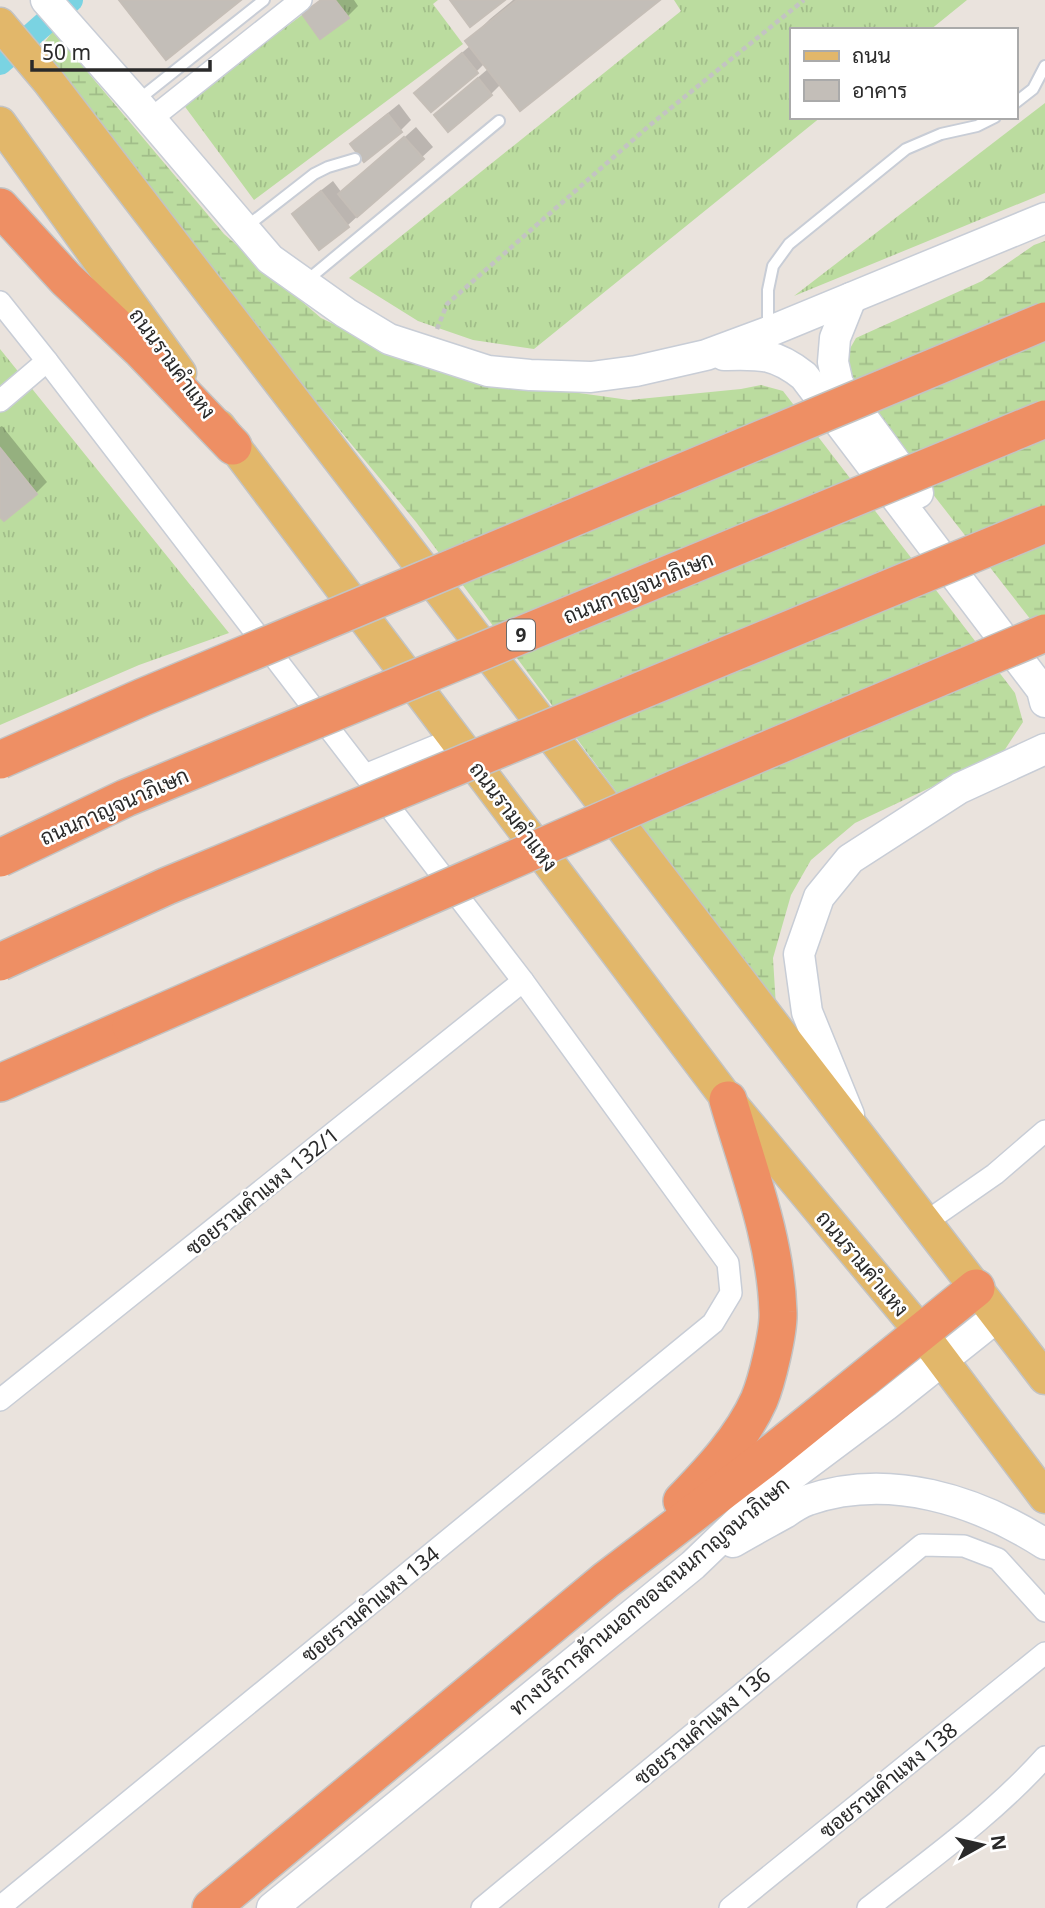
<svg xmlns="http://www.w3.org/2000/svg" width="1045" height="1908" font-family="'Noto Sans',Sarabun,sans-serif">
<style>
.grass{fill:url(#grass-tufts)}
.wetland{fill:url(#wetland-marsh)}
.shadow{fill:#0003}
.lines{fill:none;stroke-linecap:round;stroke-linejoin:round}
.canal{stroke:#7ad3e2;stroke-width:24}
.building{fill:#c3beb8;stroke:#c5beb7;stroke-width:2}
.lane-casing{stroke:#c8cdd6;stroke-width:14}
.street-casing{stroke:#c8cdd6;stroke-width:24}
.secondary-casing{stroke:#c8cdd6;stroke-width:33}
.primary-casing{stroke:#c3c3c3;stroke-width:35}
.highway-casing{stroke:#c3c3c3;stroke-width:40}
.path{stroke:#c3c3c3;stroke-width:4.5;stroke-dasharray:5 3.5;stroke-linecap:butt}
.lane{stroke:#fff;stroke-width:10}
.street{stroke:#fff;stroke-width:21}
.secondary{stroke:#fff;stroke-width:30}
.primary{stroke:#e2b76a;stroke-width:32}
.highway{stroke:#ee8f64;stroke-width:37}
.highway-bridge-casing{stroke:#c3c3c3;stroke-width:40;stroke-linecap:butt}
.highway-bridge{stroke:#ee8f64;stroke-width:37}
.labels{text-anchor:middle;dominant-baseline:central;stroke-width:5;stroke-linejoin:round;paint-order:stroke}
.shield{fill:#fff;stroke:#6a6a6a;stroke-width:2}
.shield-label{font-size:19px;font-weight:bold;fill:#2a2a2a}
.street-label{font-size:21px;fill:#2a2a2a;stroke:#fff}
</style>
<defs>
<pattern id="grass-tufts" width="24" height="20" patternUnits="userSpaceOnUse" patternTransform="scale(1.75)"><rect width="24" height="20" fill="#bbdc9f"/><path d="M3 7l-1-3M5 7V3M7 7l1-3M15 17l-1-3M17 17v-4M19 17l1-3" fill="none" stroke="#a1bd89"/></pattern>
<pattern id="wetland-marsh" width="20" height="14" patternUnits="userSpaceOnUse" patternTransform="scale(1.75)"><rect width="20" height="14" fill="#bbdc9f"/><path d="M1 5h8M5 5V1M11 12h8M15 12V8" fill="none" stroke="#a1bd89"/></pattern>
</defs>
<rect width="100%" height="100%" fill="#eae3dd"/>
<g class="grass">
<polygon points="322,0 438,0 433,4 463,44 254,200 183,104"/>
<polygon points="674,0 967,0 930,30 791,30 791,117 821,117 534,349 473,340 418,321 349,278 681,11"/>
<polygon points="1045,103 1045,193 794,296"/>
<polygon points="0,349 229,633 139,665 0,725"/>
</g>
<g class="wetland">
<polygon points="53,31 224,234 321,318 417,364 486,380 629,400 741,389 761,385 783,391 1015,693 1023,722 1002,754 855,823 811,860 791,895 773,958 776,1007 416,522 215,280 40,48"/>
<polygon points="1045,241 1045,638 847,384 844,359 856,338 982,281 1034,245"/>
</g>
<g class="shadow">
<polygon points="320,0 354,0 358,6 347,17 304,15"/>
<polygon points="513,0 658,0 501,84 491,94 447,104 489,68 485,63 477,71 428,82 471,45 468,41 490,19"/>
<polygon points="399,104 411,120 400,131 352,144 363,133"/>
<polygon points="416,127 433,147 348,225 320,247 294,214 305,203 333,181 342,193"/>
<polygon points="2,426 47,482 36,493 0,514 0,427"/>
</g>
<g class="lines">
<polyline class="canal" points="0,63 71,0"/>
</g>
<g class="building">
<polygon points="119,0 241,0 166,60"/>
<polygon points="321,0 335,0 349,18 320,39 302,14"/>
<polygon points="450,0 505,0 470,27"/>
<polygon points="517,0 660,0 520,111 465,41"/>
<polygon points="462,53 478,73 431,112 414,93"/>
<polygon points="478,78 492,95 448,132 434,115"/>
<polygon points="388,114 402,132 364,162 350,144"/>
<polygon points="404,137 424,159 357,217 338,194"/>
<polygon points="321,191 349,227 319,250 292,214"/>
<polygon points="0,448 37,494 4,521 0,517"/>
</g>
<g class="lines">
<defs>
<g id="lane">
<polyline points="138,100 264,0"/>
<polyline points="1015,103 1033,89 1045,66"/>
<polyline points="246,227 314,174 328,167 355,159"/>
<polyline points="305,282 499,121"/>
<polyline points="768,330 768,290 773,266 789,244 906,149 941,134 977,126 995,117"/>
</g>
<g id="street">
<polyline points="151,119 301,0"/>
<polyline points="0,302 47,361 523,981 728,1263 731,1293 713,1323 0,1907"/>
<polyline points="0,401 47,361"/>
<polyline points="365,775 455,738"/>
<polyline points="926,1222 995,1174 1045,1131"/>
<polyline points="0,1400 523,981"/>
<polyline points="482,1908 922,1545 964,1546 998,1559 1045,1611"/>
<polyline points="730,1908 1045,1653"/>
<path d="M868,1908C929,1860 993,1815 1045,1757"/>
</g>
<g id="secondary">
<polyline points="46,0 136,102 270,259 346,313 389,339 488,371 530,375 591,377 636,371 706,355 768,332 1045,218"/>
<polyline points="851,298 835,338 833,362 838,384 918,493"/>
<path d="M724,355C760,354 775,353 804,376L1042,690L1045,702"/>
<polyline points="849,1115 807,1012 799,954 819,897 850,859 960,788 1045,749"/>
<path d="M733,1542C750,1532 767,1523 785,1513C792,1508 800,1503 808,1500C889,1472 976,1500 1045,1544"/>
<polyline points="272,1908 693,1565 766,1495 885,1406 998,1316"/>
</g>
<g id="primary">
<polyline points="0,24 49,82 1045,1378"/>
<polyline points="0,123 180,373"/>
<polyline points="219,426 728,1100 921,1332 1045,1497"/>
</g>
<g id="highway">
<polyline points="0,207 66,279 140,349 233,446"/>
<polyline points="0,1083 131,1026"/>
<path d="M682,1501C711,1471 742,1438 759,1400C767,1381 779,1331 778,1312C776,1239 748,1169 728,1100"/>
<polyline points="211,1908 606,1580 762,1461 976,1288"/>
</g>
</defs>
<use href="#lane" class="lane-casing"/>
<use href="#street" class="street-casing"/>
<use href="#secondary" class="secondary-casing"/>
<use href="#primary" class="primary-casing"/>
<use href="#highway" class="highway-casing"/>
<polyline class="path" points="437,329 447,304 650,125 804,0"/>
<use href="#lane" class="lane"/>
<use href="#street" class="street"/>
<use href="#secondary" class="secondary"/>
<use href="#primary" class="primary"/>
<use href="#highway" class="highway"/>
<defs>
<g id="highway-bridge">
<polyline points="0,760 143,697 1045,321"/>
<polyline points="0,858 126,798 1045,419"/>
<polyline points="0,962 167,886 1045,524"/>
<polyline points="131,1026 684,785 1045,633"/>
</g>
</defs>
<use href="#highway-bridge" class="highway-bridge-casing"/>
<use href="#highway-bridge" class="highway-bridge"/>
</g>
<g class="labels">
<rect class="shield" x="507" y="619.5" width="28" height="31" rx="5"/>
<g class="shield-label">
<text x="521" y="635">9</text>
</g>
<g class="street-label">
<text transform="translate(173 363) rotate(54)">ถนนรามคำแหง</text>
<text transform="translate(638 587) rotate(-22)">ถนนกาญจนาภิเษก</text>
<text transform="translate(114 806) rotate(-24)">ถนนกาญจนาภิเษก</text>
<text transform="translate(514 816) rotate(53)">ถนนรามคำแหง</text>
<text transform="translate(262 1191) rotate(-39)">ซอยรามคำแหง 132/1</text>
<text transform="translate(863 1263) rotate(50)">ถนนรามคำแหง</text>
<text transform="translate(649 1596) rotate(-40)">ทางบริการด้านนอกของถนนกาญจนาภิเษก</text>
<text transform="translate(370 1604) rotate(-39)">ซอยรามคำแหง 134</text>
<text transform="translate(702 1726) rotate(-40)">ซอยรามคำแหง 136</text>
<text transform="translate(888 1780) rotate(-39)">ซอยรามคำแหง 138</text>
</g>
</g>
<rect x="790" y="28" width="228" height="91" fill="#ffffff" stroke="#aaaaaa" stroke-width="2"/>
<rect x="804" y="51" width="35" height="10" fill="#e2b76a" stroke="#aaaaaa" stroke-width="2"/>
<text x="852" y="63" font-size="21" fill="#2a2a2a">ถนน</text>
<rect x="804" y="80" width="35" height="21" fill="#c3beb8" stroke="#aaaaaa" stroke-width="2"/>
<text x="852" y="98" font-size="21" fill="#2a2a2a">อาคาร</text>
<g transform="translate(982 1845) rotate(82)" stroke="#ffffff" stroke-width="5" paint-order="stroke">
<path d="M0-5L12 26L0 18L-12 26Z" fill="#2a2a2a"/>
<text y="-10" font-size="19" font-weight="bold" text-anchor="middle" fill="#2a2a2a">N</text>
</g>
<path d="M32 60v10h178v-10" fill="none" stroke="#2a2a2a" stroke-width="3.5"/>
<text x="42" y="60" font-size="21" fill="#2a2a2a" stroke="#ffffff" stroke-width="5" paint-order="stroke">50 m</text>
</svg>
